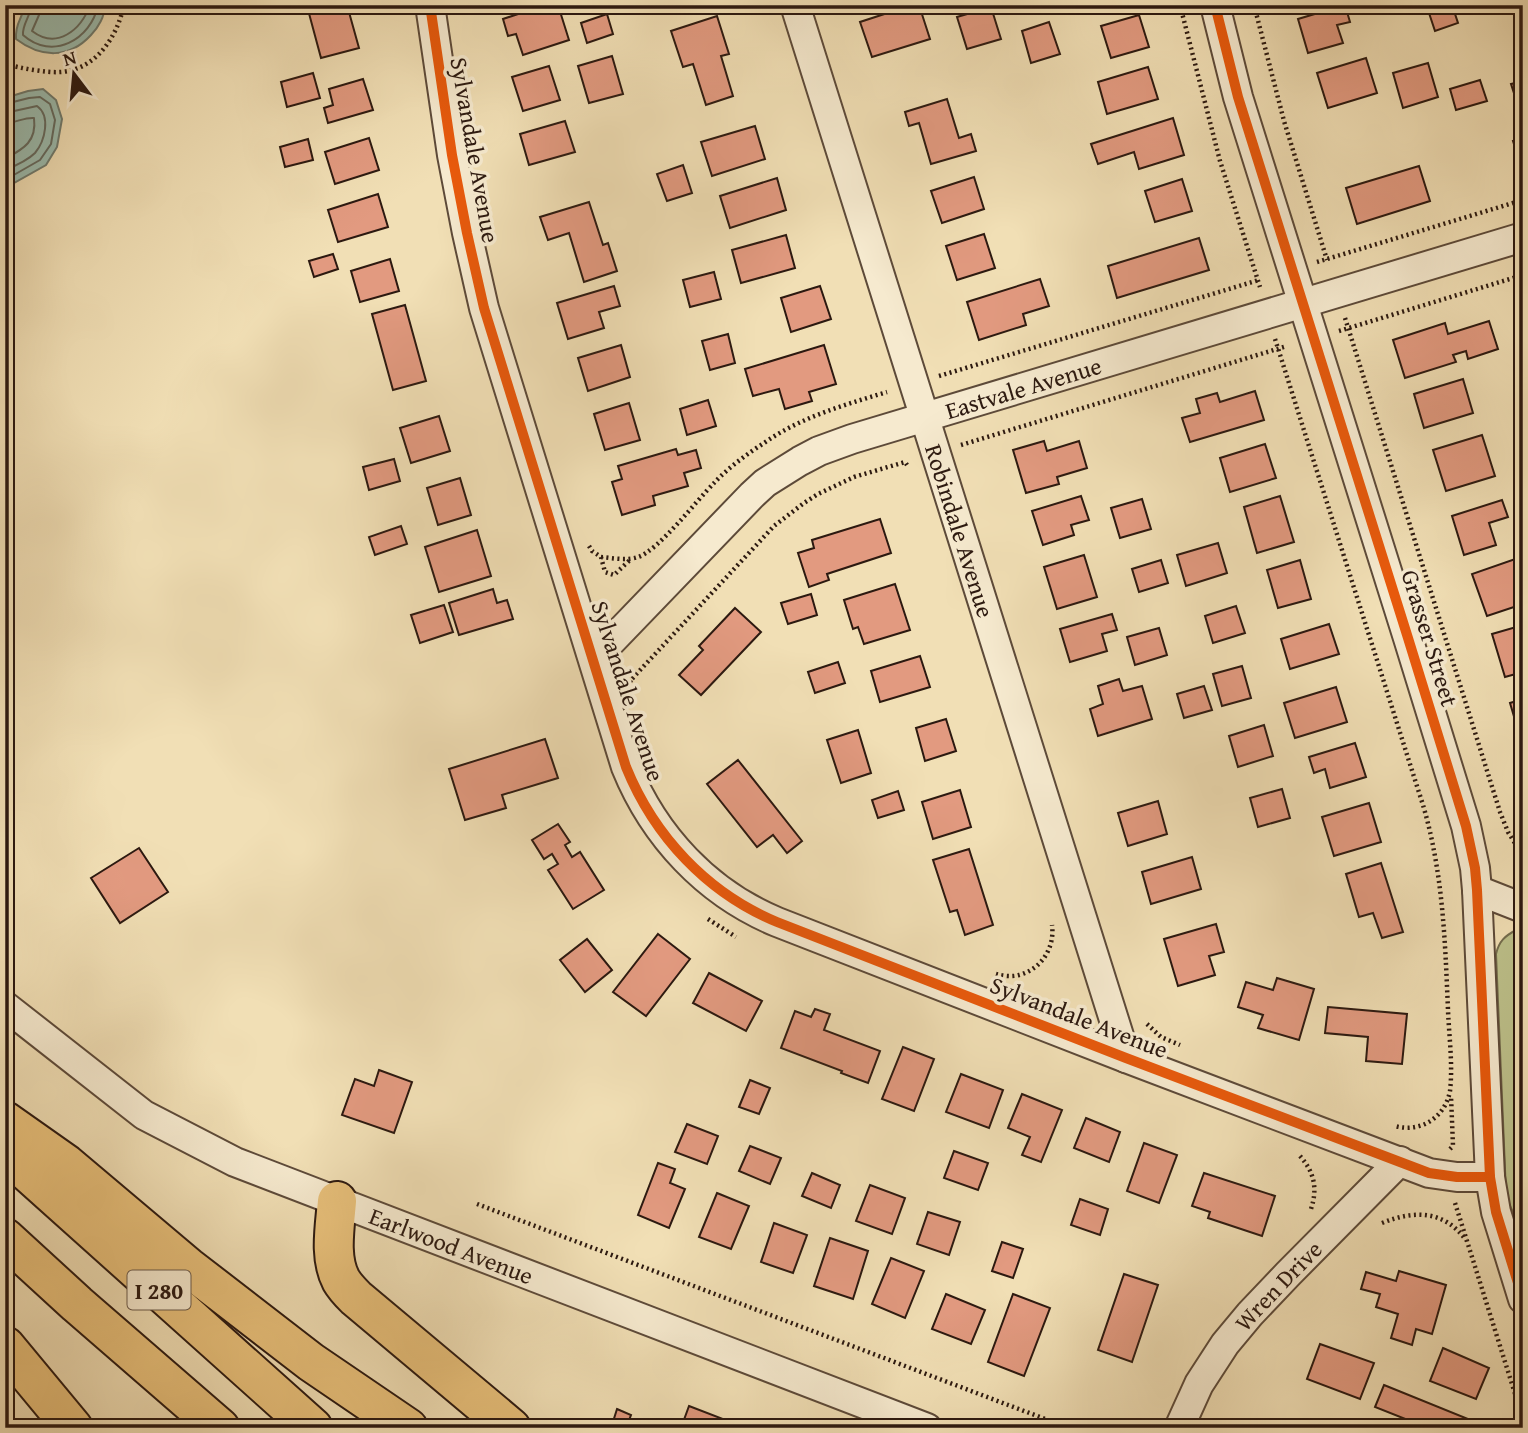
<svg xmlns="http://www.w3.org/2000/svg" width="1528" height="1433" font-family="'Gentium Book Plus',serif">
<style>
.green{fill:#bdc18b;stroke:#746d4e;stroke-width:2}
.water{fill:#9bbcaf;stroke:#6f7b6f;stroke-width:2}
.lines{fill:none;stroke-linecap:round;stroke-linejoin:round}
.shore{stroke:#646a60;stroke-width:2}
.building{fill:#e29a80;stroke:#2c1910;stroke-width:2}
.street-casing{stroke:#5d4a39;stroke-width:32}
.highway-casing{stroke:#2c1910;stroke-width:42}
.path{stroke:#2c1910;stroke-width:4.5;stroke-dasharray:2 3.5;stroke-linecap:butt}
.street{stroke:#f6eacf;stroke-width:28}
.highway{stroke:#e8c07a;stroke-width:38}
.cycleway-casing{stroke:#f6eacf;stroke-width:15}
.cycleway{stroke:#e8590c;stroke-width:10}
.labels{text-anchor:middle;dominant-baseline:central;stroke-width:7;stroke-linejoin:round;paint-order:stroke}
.shield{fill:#f6eacf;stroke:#695849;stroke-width:2}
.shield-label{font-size:23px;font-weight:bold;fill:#2c1910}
.street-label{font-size:24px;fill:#2c1910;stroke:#f6eacf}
</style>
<rect width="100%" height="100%" fill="#f1dfb5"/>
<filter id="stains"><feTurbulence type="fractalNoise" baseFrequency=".00286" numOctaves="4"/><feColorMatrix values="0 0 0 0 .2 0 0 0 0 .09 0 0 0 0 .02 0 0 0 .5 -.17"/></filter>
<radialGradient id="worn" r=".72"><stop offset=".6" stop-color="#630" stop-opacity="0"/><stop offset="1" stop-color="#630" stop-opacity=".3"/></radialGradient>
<path class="green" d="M1516,930H1523V1222C1512,1214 1509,1205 1506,1193L1496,954C1499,941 1505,936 1516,930Z"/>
<g class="water">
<path d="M24,5H105C105,16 98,28 91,35C69,59 41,58 16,39C15,21 23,20 24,5Z"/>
<polygon points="43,89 56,100 62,119 57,147 46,165 5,188 5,98 28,91"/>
</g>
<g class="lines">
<g class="shore">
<path d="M31,5C31,16 22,24 23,35C52,61 91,40 98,5"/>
<path d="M40,5L39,15L32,31C57,50 81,30 90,5"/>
<polyline points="5,104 29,98 40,97 50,104 55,120 51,144 40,160 5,180"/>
<path d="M5,113L37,106C51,116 45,141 35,153C28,160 15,166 5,170"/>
<path d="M5,123C15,123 25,117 34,118C37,142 23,149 5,159"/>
</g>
</g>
<g class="building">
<polygon points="310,5 347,5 359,48 321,58 307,6"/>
<polygon points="545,5 558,5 569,40 523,55 516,34 508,36 503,19"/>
<polygon points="912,5 919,5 930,39 872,57 860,22"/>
<polygon points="1345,5 1350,22 1337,25 1343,43 1308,53 1298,19"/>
<polygon points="1434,5 1452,5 1458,23 1435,31 1427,7"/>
<polygon points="991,7 1001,39 967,49 957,17"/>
<polygon points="607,14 613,34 587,43 581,23"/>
<polygon points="1139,15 1149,47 1111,58 1101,26"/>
<polygon points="717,16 729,54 721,56 733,96 706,105 693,64 683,67 671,31"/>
<polygon points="1049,22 1060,54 1031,63 1022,31"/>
<polygon points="612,56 623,94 589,103 578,66"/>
<polygon points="1366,58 1377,93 1328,108 1317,73"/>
<polygon points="1428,63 1438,97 1403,108 1393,73"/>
<polygon points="549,66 560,100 523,111 512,77"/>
<polygon points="1148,67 1158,99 1107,114 1098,82"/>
<polygon points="313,73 320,98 287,107 281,82"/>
<polygon points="363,79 373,110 328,123 324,108 333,105 329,89"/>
<polygon points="1480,80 1487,101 1456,110 1450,89"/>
<polygon points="1523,81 1523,117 1522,118 1511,84"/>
<polygon points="947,99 959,138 971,134 976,151 931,164 919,123 909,126 905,112"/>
<polygon points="1173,118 1184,155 1139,169 1134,152 1098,164 1091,144"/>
<polygon points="565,121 575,152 529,165 520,134"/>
<polygon points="755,126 765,159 712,176 701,142"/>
<polygon points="369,138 379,170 335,184 325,152"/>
<polygon points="1523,138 1523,173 1513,141"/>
<polygon points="308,139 313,160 285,167 280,147"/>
<polygon points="683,165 692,193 667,201 657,174"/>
<polygon points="1419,166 1430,201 1357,224 1346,188"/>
<polygon points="974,177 984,209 942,223 931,191"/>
<polygon points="777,178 786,210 730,228 720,196"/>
<polygon points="1182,179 1192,211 1155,222 1145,191"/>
<polygon points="378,194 388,227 338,242 328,210"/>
<polygon points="589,202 603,245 608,243 617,271 584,282 569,233 548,240 540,217"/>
<polygon points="984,234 995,268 957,280 946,246"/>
<polygon points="786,235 795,268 741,283 732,250"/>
<polygon points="1199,238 1209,270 1117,298 1108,266"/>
<polygon points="333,254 338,269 314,277 309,261"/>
<polygon points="390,259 399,291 360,302 351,271"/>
<polygon points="714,272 721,299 690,307 683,280"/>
<polygon points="1040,279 1049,306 1023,314 1026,325 979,340 967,302"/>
<polygon points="614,286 620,306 599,312 604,328 568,339 557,303"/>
<polygon points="820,286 831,319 791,332 781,298"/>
<polygon points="405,305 426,381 393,390 372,314"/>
<polygon points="1489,321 1498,349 1468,359 1466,351 1453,355 1456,362 1405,378 1393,340 1445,323 1448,334"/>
<polygon points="728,334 735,363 710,370 702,341"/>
<polygon points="621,345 630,377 588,391 578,358"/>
<polygon points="824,345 836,384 809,392 812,401 785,409 779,389 753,396 745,369"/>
<polygon points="1463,379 1473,413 1424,428 1414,394"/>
<polygon points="1255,391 1264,420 1190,442 1182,418 1200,413 1196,399 1217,393 1220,402"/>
<polygon points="708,400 716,426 687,435 680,409"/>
<polygon points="629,403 640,440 605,450 594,414"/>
<polygon points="439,416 450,451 411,463 400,428"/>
<polygon points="1482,435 1495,476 1446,491 1433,450"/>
<polygon points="1044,441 1047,451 1079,441 1087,468 1057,477 1059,484 1026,493 1013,450"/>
<polygon points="1265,444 1276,478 1230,492 1220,458"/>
<polygon points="676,449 678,455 696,450 701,468 684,473 688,486 653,496 655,505 622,515 612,482 622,479 618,466"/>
<polygon points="394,459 400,481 369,490 363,467"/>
<polygon points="460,478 471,515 438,525 427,488"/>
<polygon points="1081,496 1089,520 1071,525 1074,535 1043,545 1032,511"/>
<polygon points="1280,496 1294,542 1257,553 1244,507"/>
<polygon points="1142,499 1151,529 1120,538 1111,508"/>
<polygon points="1502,500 1508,517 1489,523 1496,545 1464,555 1452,516"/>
<polygon points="880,519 891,553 827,574 829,580 809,587 798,553 814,548 812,540"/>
<polygon points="401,526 407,544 375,555 369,537"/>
<polygon points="477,530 491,576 439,592 425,547"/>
<polygon points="1218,543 1227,573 1186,586 1177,555"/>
<polygon points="1084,555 1097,597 1057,609 1044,567"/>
<polygon points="1521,557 1523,562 1523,604 1487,616 1472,574"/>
<polygon points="1161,560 1168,583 1139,592 1132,569"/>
<polygon points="1300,560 1311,599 1278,608 1267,570"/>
<polygon points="895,584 910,630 864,644 858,627 853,629 844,600"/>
<polygon points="493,589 497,603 507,600 513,619 459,635 449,603"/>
<polygon points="811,594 817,615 788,624 781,603"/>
<polygon points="444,605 453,632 420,643 411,615"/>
<polygon points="1236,606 1245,633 1213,643 1205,616"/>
<polygon points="735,608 761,632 701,695 679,675 703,650 699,646"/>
<polygon points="1112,614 1117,630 1102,634 1107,651 1070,662 1060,629"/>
<polygon points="1329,624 1339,654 1290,669 1281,639"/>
<polygon points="1523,625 1523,672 1505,677 1492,634"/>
<polygon points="1159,628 1167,655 1135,665 1127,637"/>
<polygon points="920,656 930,687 880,702 871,671"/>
<polygon points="838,662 845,683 815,693 808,672"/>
<polygon points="1242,666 1251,698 1222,706 1213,674"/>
<polygon points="1119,679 1123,691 1142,686 1152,719 1098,736 1090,709 1103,704 1098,686"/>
<polygon points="1204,686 1212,710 1184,718 1177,694"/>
<polygon points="1336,687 1347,722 1295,738 1284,703"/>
<polygon points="1523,699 1523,729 1518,730 1510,703"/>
<polygon points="946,719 956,751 925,761 916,728"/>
<polygon points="1264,725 1273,756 1238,767 1229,736"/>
<polygon points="858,730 871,773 841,783 827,740"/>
<polygon points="545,739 558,778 502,795 506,808 465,820 449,769"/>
<polygon points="1355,743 1366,777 1330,788 1325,769 1314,773 1309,757"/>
<polygon points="738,760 802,841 787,853 773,835 757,847 707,784"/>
<polygon points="1282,789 1290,818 1258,827 1250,798"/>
<polygon points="960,790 971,827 933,839 922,802"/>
<polygon points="898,791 904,810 878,818 872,800"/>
<polygon points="1158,801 1167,834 1128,846 1118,813"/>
<polygon points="1369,803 1381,842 1334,856 1322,817"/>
<polygon points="558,824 570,842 565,845 572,857 580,852 604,890 573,909 548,870 558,864 552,854 544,859 532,840"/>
<polygon points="139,848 168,892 120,923 91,878"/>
<polygon points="969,849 993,925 965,935 957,910 950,912 933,860"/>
<polygon points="1192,857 1201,889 1151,904 1142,872"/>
<polygon points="1381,863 1403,932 1382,938 1373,913 1359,917 1346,874"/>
<polygon points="1216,924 1224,952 1209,956 1215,975 1178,986 1164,939"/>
<polygon points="658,934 690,959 646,1016 613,992"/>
<polygon points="587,939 612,970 585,992 560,960"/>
<polygon points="709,973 762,1001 746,1031 693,1003"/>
<polygon points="1277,978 1314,989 1299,1040 1258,1028 1263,1015 1238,1007 1246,982 1273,990"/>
<polygon points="1328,1007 1407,1014 1402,1064 1366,1061 1368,1037 1325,1033"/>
<polygon points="815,1009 830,1014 824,1030 880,1051 868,1083 841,1073 842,1071 781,1048 795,1011 811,1017"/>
<polygon points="903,1047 934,1059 914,1111 882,1099"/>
<polygon points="379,1070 412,1082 394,1133 342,1115 355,1079 374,1086"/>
<polygon points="961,1074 1003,1090 989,1128 946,1112"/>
<polygon points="750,1080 770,1088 759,1114 739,1107"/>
<polygon points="1022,1094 1062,1110 1041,1162 1022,1155 1030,1137 1008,1128"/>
<polygon points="1086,1118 1120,1132 1109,1162 1074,1148"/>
<polygon points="687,1124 718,1136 707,1164 675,1152"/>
<polygon points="1144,1143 1177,1155 1159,1203 1127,1191"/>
<polygon points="750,1146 781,1158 770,1184 739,1171"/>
<polygon points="954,1151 988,1163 978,1190 944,1178"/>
<polygon points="658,1163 675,1169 670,1183 685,1189 669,1228 638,1215"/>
<polygon points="812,1173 840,1185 831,1208 802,1196"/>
<polygon points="1204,1173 1275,1196 1262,1236 1208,1218 1210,1212 1192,1206"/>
<polygon points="870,1185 905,1198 892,1234 856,1221"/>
<polygon points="717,1193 749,1206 731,1249 699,1237"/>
<polygon points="1080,1199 1108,1209 1100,1235 1071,1225"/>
<polygon points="928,1212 960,1222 949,1255 917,1244"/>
<polygon points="774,1223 807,1235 793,1273 761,1262"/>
<polygon points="830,1238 868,1251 853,1299 814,1286"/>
<polygon points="1002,1242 1023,1249 1013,1278 992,1271"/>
<polygon points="891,1258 924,1271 905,1318 872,1304"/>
<polygon points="1399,1271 1446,1285 1432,1334 1416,1329 1412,1345 1391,1338 1398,1314 1376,1307 1380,1294 1361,1289 1366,1272 1396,1281"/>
<polygon points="1124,1274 1158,1285 1132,1362 1098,1350"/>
<polygon points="946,1294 985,1310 971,1344 932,1329"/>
<polygon points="1013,1294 1050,1308 1024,1376 988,1362"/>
<polygon points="1320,1344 1374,1363 1360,1399 1307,1379"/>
<polygon points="1443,1348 1489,1368 1476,1399 1430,1381"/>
<polygon points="1384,1385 1473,1421 1470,1428 1428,1428 1375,1407"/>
<polygon points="689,1406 723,1419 720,1428 681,1428"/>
<polygon points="617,1409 631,1415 626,1428 620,1428 612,1425"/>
</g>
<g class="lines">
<defs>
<g id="street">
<path d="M430,5L452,155L467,233L484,308L626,767C654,836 707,893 777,922L1126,1058L1429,1173L1457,1177H1490"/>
<path id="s1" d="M795,5L1126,1058"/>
<polyline points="1215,5 1238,97 1408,638 1466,826 1475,868 1477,890 1490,1177 1496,1212 1523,1299"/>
<path id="s2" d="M594,659L752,495L765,483L800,461L819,451L852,439L1523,237"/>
<polyline points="1477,890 1523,908"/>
<path id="s3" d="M5,1006L144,1115L235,1162L927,1428"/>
<path id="s4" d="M1179,1428L1199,1384L1225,1344L1250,1314L1288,1274L1400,1161"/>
</g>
<g id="highway">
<polyline points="5,1121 66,1164 188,1267 311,1362 408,1428"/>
<polyline points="5,1152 313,1428"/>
<path d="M337,1201C335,1227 329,1257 341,1280C345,1287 351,1293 356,1298L511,1428"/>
<polyline points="5,1238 77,1304 220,1428"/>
<polyline points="5,1346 73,1428"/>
</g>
</defs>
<use href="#street" class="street-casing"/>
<use href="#highway" class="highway-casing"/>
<g class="path">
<polyline points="1180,5 1220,161 1260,287"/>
<polyline points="1254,5 1284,121 1327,260"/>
<path d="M5,64C20,68 46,73 60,72C96,70 117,37 124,5"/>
<polyline points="1317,262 1523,200"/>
<polyline points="1345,318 1500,812 1508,832 1523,856"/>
<polyline points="1339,331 1523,275"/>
<path d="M1275,339L1423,805C1443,873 1445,939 1448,1010C1449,1036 1453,1065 1450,1091C1445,1118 1420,1133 1395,1126"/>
<polyline points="939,376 1259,280"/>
<polyline points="961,445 1287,346"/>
<polyline points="589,546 592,551 601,557 605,572 614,575 631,559"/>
<path d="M601,557C612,558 627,561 638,557C658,551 697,500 714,483C728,468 747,454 764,443C801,417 844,405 887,392"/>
<polyline points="631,683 630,681 774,526 804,503 818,494 854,477 905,462 907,465"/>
<polyline points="708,919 736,937"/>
<path d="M996,974C1003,976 1012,977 1019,975C1042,969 1055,947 1052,925"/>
<polyline points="1147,1024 1161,1037 1180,1045"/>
<polyline points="1450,1149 1453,1146 1451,1096"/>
<path d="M1300,1156C1314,1172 1318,1188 1311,1209"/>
<polyline points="1455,1203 1523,1419"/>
<polyline points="477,1204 1069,1428"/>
<path d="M1382,1223C1414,1210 1444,1210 1466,1240"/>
</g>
<use href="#street" class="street"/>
<use href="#highway" class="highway"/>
<defs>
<g id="cycleway">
<path d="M430,5L452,155L467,233L484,308L626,767C654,836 707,893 777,922L1126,1058L1429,1173L1457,1177H1490"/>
<polyline points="1215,5 1238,97 1408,638 1466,826 1475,868 1477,890 1490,1177 1496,1212 1523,1299"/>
</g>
</defs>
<use href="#cycleway" class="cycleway-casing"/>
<use href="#cycleway" class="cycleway"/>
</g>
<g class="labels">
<rect class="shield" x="127.5" y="1270.5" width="63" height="39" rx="5"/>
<g class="shield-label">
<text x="159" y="1290">I 280</text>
</g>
<g class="street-label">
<text transform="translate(475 150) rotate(80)">Sylvandale Avenue</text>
<text stroke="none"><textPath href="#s2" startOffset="522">Eastvale Avenue</textPath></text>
<text stroke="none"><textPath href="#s1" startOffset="551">Robindale Avenue</textPath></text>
<text transform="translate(1430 638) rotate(73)">Grasser Street</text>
<text transform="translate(628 691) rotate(72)">Sylvandale Avenue</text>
<text transform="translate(1079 1017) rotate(21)">Sylvandale Avenue</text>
<text stroke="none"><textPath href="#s3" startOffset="511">Earlwood Avenue</textPath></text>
<text stroke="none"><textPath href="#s4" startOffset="175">Wren Drive</textPath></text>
</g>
</g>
<rect width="1528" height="1433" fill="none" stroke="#f1dfb5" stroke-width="28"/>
<rect x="7" y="7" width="1514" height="1419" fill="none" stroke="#2c1910" stroke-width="3.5"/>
<rect x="14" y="14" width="1500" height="1405" fill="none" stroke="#2c1910" stroke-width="2"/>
<g transform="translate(74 74) rotate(344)" stroke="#f6eacf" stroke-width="5" paint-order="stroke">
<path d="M0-5L12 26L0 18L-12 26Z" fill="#2c1910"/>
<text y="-10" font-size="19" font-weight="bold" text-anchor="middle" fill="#2c1910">N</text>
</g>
<rect width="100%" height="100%" filter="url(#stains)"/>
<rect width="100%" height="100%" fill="url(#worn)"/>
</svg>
